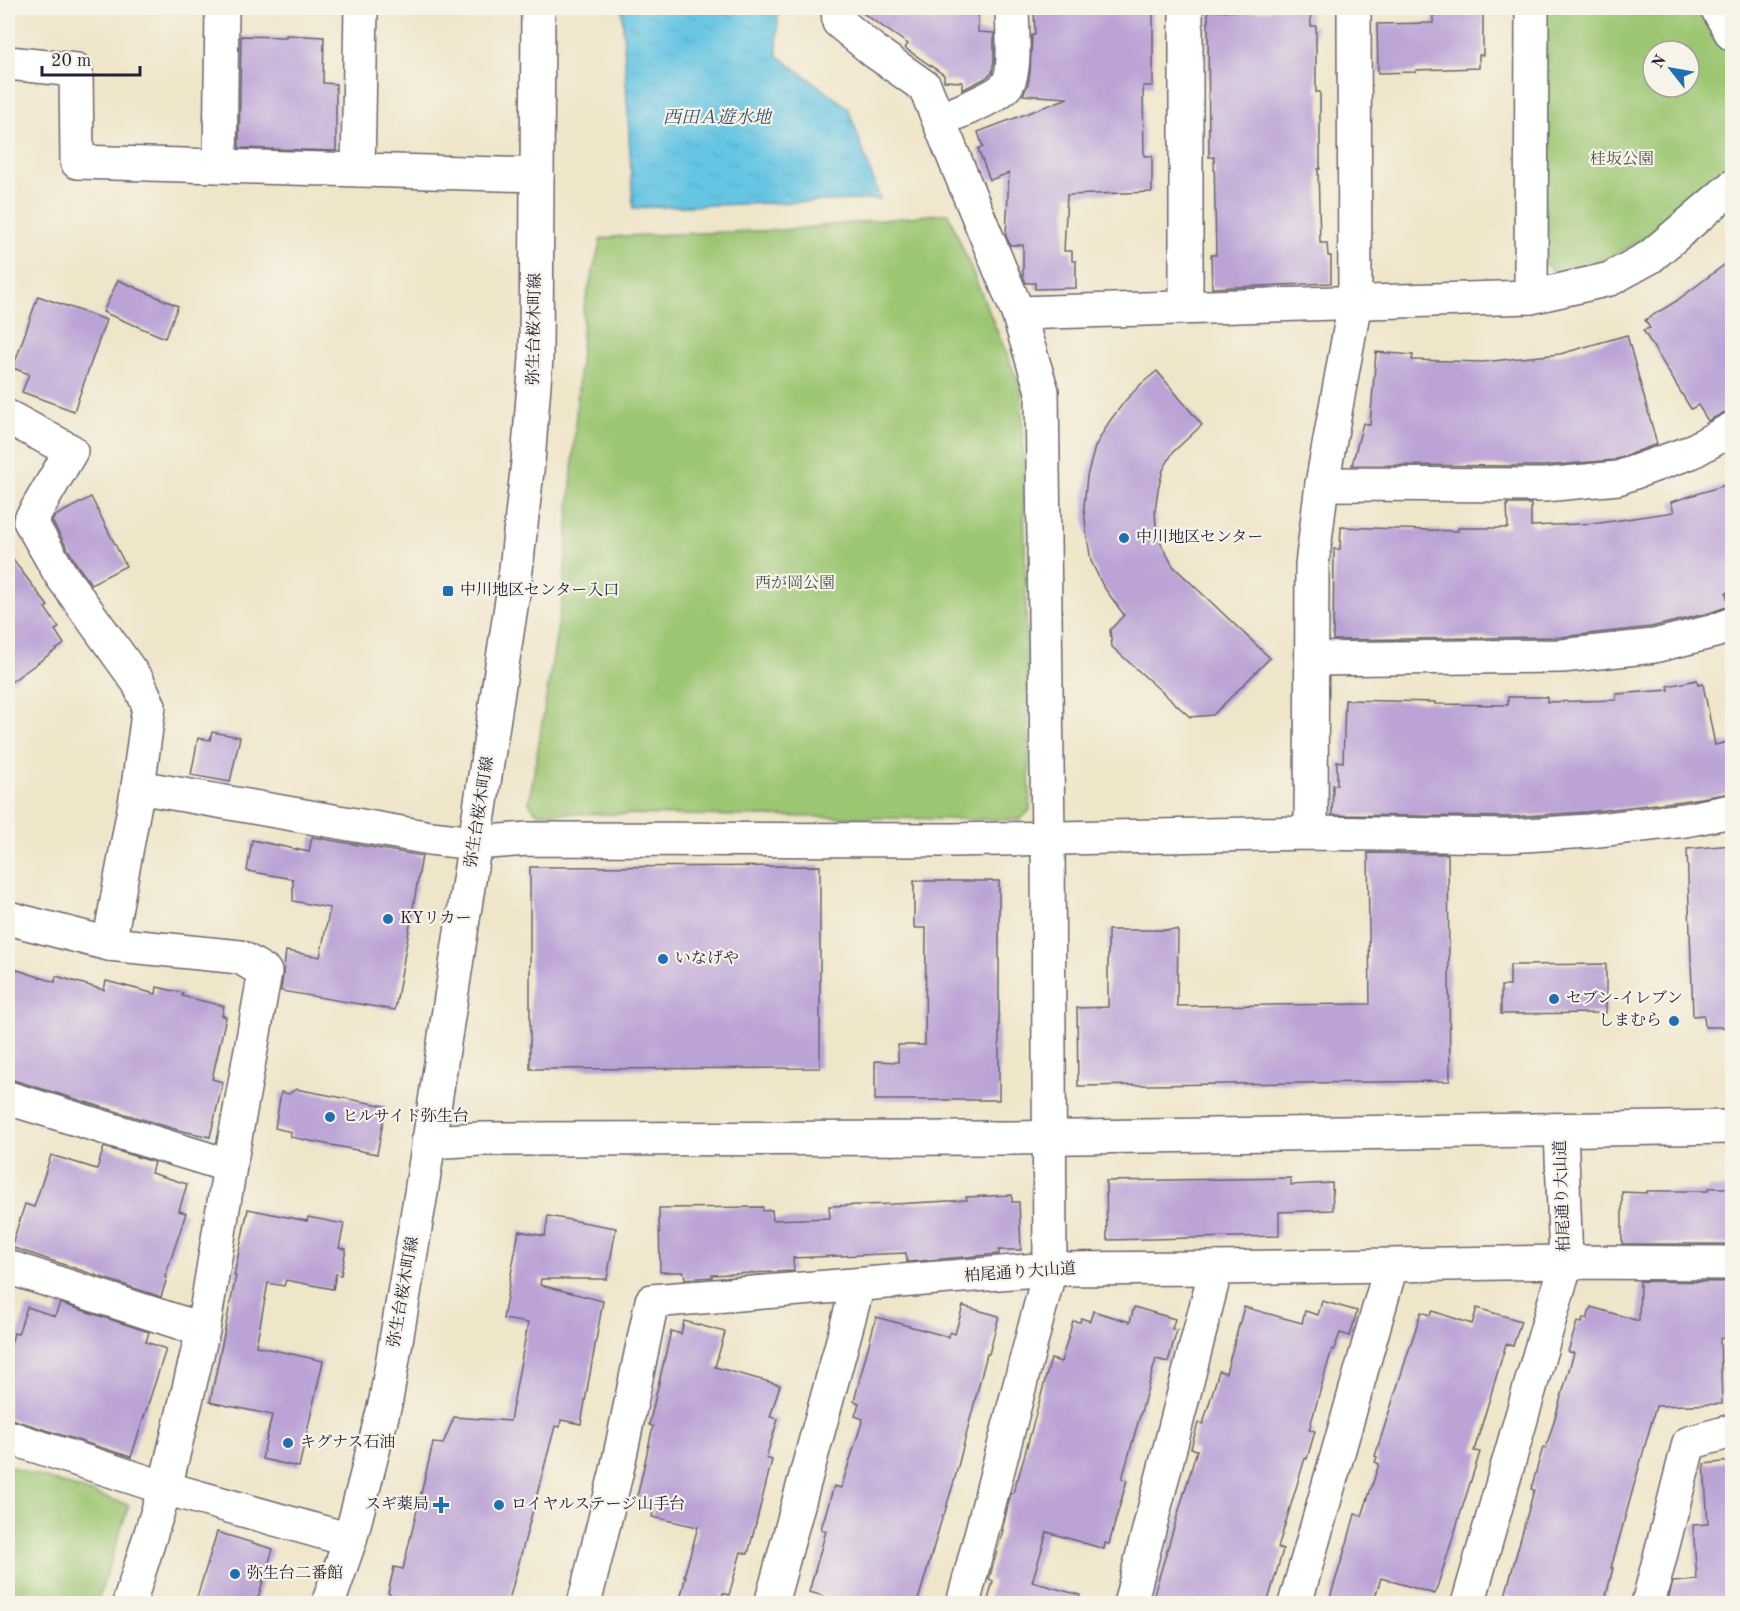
<svg xmlns="http://www.w3.org/2000/svg" width="1740" height="1611" font-family="'Old Standard TT','Noto Serif JP',serif">
<style>
.green{fill:#9cc672;stroke:#5f7456;stroke-width:1.5;fill-rule:evenodd}
.water{fill:url(#water-ripples);stroke:#44748f;stroke-width:1.5}
.building{fill:#bba3d6}
.lines{fill:none;stroke-linecap:round;stroke-linejoin:round}
.minor-casing{stroke:#6a666d;stroke-width:36}
.major-casing{stroke:#6a666d;stroke-width:36}
.minor{stroke:#fff;stroke-width:33}
.major{stroke:#fff;stroke-width:33}
.poi-dot{fill:#1f6fb2;stroke:#f7f3e8;stroke-width:2}
.labels{text-anchor:middle;dominant-baseline:central;stroke-width:4.5;stroke-linejoin:round;paint-order:stroke}
.park-label{font-size:16px;fill:#47534c;stroke:#f7f3e8}
.street-label{font-size:16px;fill:#22223b;stroke:#f7f3e8}
.poi-label{font-size:16px;fill:#22223b;stroke:#f7f3e8;text-anchor:start}
.water-label{font-size:18px;font-style:italic;fill:#36536d;stroke:#f7f3e8}
</style>
<defs>
<pattern id="water-ripples" width="26" height="14" patternUnits="userSpaceOnUse" patternTransform="scale(1.5)"><rect width="26" height="14" fill="#65c5e3"/><path d="M2 4q2-2 4 0t4 0M15 11q2-2 4 0t4 0" fill="none" stroke="#57a9c4"/></pattern>
</defs>
<rect width="100%" height="100%" fill="#f7f3e8"/>
<filter id="ink" filterUnits="userSpaceOnUse"><feTurbulence type="fractalNoise" baseFrequency=".0167" numOctaves="2"/><feDisplacementMap in="SourceGraphic" scale="12" xChannelSelector="R" yChannelSelector="G"/><feConvolveMatrix kernelMatrix="1 2 1 2 8 2 1 2 1" color-interpolation-filters="sRGB"/></filter>
<filter id="wash" filterUnits="userSpaceOnUse"><feTurbulence type="fractalNoise" baseFrequency=".008" numOctaves="4" result="noise"/><feDisplacementMap in="SourceGraphic" scale="24" xChannelSelector="R" yChannelSelector="G"/><feGaussianBlur stdDeviation="1.35" result="paint"/><feColorMatrix in="noise" values="0 0 0 0 0 0 0 0 0 0 0 0 0 0 0 0 0 1.4 0 .05"/><feComposite in="paint" operator="in"/></filter>
<g filter="url(#wash)">
<rect width="100%" height="100%" fill="#efe5c9"/>
<g class="green">
<path d="M1545,8H1702L1732,62V168L1661,229L1613,256L1560,277L1544,263ZM1653,51H1689V87H1653Z"/>
<polygon points="948,213 1022,391 1030,810 1020,820 537,813 529,803 563,595 584,307 601,239 622,236 783,230"/>
<polygon points="8,1466 129,1505 97,1603 8,1603"/>
</g>
<polygon class="water" points="622,8 778,8 777,55 848,108 880,199 633,208"/>
<g id="blocks">
<g class="building">
<polygon points="857,8 978,8 978,32 994,33 994,59 992,73 984,79 962,90 962,82 944,81 944,75 905,48 908,44 857,9"/>
<polygon points="1034,8 1153,8 1153,86 1143,86 1144,156 1152,156 1152,192 1067,195 1064,251 1072,251 1072,261 1076,261 1076,288 1035,289 1035,283 1026,283 1023,276 1023,245 1010,245 1006,236 1009,173 990,180 978,149 983,147 978,132 1068,98 1023,95 1028,84 1030,73 1032,35 1035,35"/>
<polygon points="1271,8 1310,8 1311,26 1316,26 1316,92 1320,92 1320,169 1318,169 1320,243 1327,243 1328,256 1331,256 1331,283 1212,288 1211,255 1216,255 1214,157 1209,157 1208,11 1271,11"/>
<polygon points="1433,8 1483,8 1483,55 1479,55 1479,68 1416,70 1416,72 1378,73 1377,24 1433,23"/>
<polygon points="286,35 324,37 323,83 336,84 336,151 239,148 241,36 286,37"/>
<polygon points="1732,259 1732,410 1723,413 1708,421 1698,405 1691,409 1643,330 1650,328 1645,320 1675,302"/>
<polygon points="118,280 178,306 165,338 103,312"/>
<polygon points="38,296 106,320 74,411 22,392 29,374 13,368"/>
<polygon points="1627,335 1657,444 1614,460 1543,466 1352,465 1363,423 1370,425 1376,352 1413,355 1412,360 1483,362 1560,354"/>
<polygon points="1157,371 1202,425 1173,452 1163,470 1158,489 1155,511 1156,527 1162,546 1173,566 1270,658 1213,715 1190,717 1112,647 1110,630 1124,615 1103,586 1091,561 1086,530 1084,507 1087,476 1095,447 1109,422 1125,401 1141,384"/>
<polygon points="1732,483 1732,591 1726,593 1729,606 1709,613 1651,627 1561,637 1333,640 1334,549 1340,549 1341,527 1458,531 1458,528 1508,528 1507,504 1531,504 1531,526 1600,523 1674,512 1671,502"/>
<polygon points="91,497 126,566 91,584 77,565 52,521 55,516"/>
<polygon points="8,553 48,606 45,608 59,628 55,630 64,644 8,684"/>
<polygon points="1697,680 1698,685 1703,684 1715,745 1732,741 1732,793 1682,801 1587,812 1508,817 1332,815 1333,785 1337,785 1337,761 1343,762 1345,700 1435,702 1435,704 1508,705 1508,697 1547,697 1547,702 1616,700 1616,694 1669,690 1668,686"/>
<polygon points="212,732 240,737 230,782 191,775 198,738 210,740"/>
<polygon points="312,837 422,856 395,1010 281,991 286,951 320,957 330,908 293,901 293,879 247,871 252,840 309,852"/>
<polygon points="1732,845 1732,1027 1705,1027 1704,1015 1693,1016 1687,849"/>
<polygon points="1368,853 1448,854 1450,1081 1078,1086 1077,1008 1108,1007 1108,930 1178,930 1177,1006 1370,1004"/>
<polygon points="820,866 820,1068 530,1069 530,867"/>
<polygon points="914,881 999,881 999,1100 875,1100 875,1061 898,1062 898,1045 925,1045 926,928 914,928"/>
<polygon points="1606,964 1606,1013 1501,1014 1501,986 1510,986 1510,965"/>
<polygon points="8,967 55,982 56,976 104,990 106,981 156,994 157,987 183,993 182,996 224,1006 222,1015 226,1017 212,1079 223,1082 210,1137 178,1130 13,1080 8,1080"/>
<polygon points="296,1089 386,1106 377,1154 290,1137 291,1132 275,1128 281,1092 289,1094"/>
<polygon points="104,1147 154,1162 151,1173 187,1184 179,1211 186,1213 165,1277 167,1278 161,1297 11,1247 25,1204 34,1207 51,1155 97,1169"/>
<polygon points="1291,1178 1291,1185 1332,1183 1333,1210 1279,1212 1279,1236 1107,1240 1106,1181"/>
<polygon points="1708,1188 1732,1188 1732,1244 1622,1244 1622,1192 1647,1193 1647,1191 1708,1191"/>
<polygon points="1012,1195 1012,1202 1019,1202 1021,1250 999,1250 999,1254 907,1262 906,1253 793,1258 794,1271 712,1275 712,1277 698,1278 685,1279 684,1272 660,1272 659,1208 763,1207 763,1211 772,1210 773,1220 830,1218 829,1206 894,1204 967,1200 966,1197"/>
<polygon points="248,1209 307,1221 308,1217 344,1224 339,1248 346,1249 341,1275 336,1274 333,1289 286,1280 284,1286 268,1283 256,1346 323,1361 299,1467 262,1459 272,1415 210,1402 236,1276 234,1275"/>
<polygon points="548,1216 616,1228 607,1279 541,1279 540,1285 603,1301 581,1424 561,1420 560,1427 555,1426 508,1604 406,1604 388,1593 394,1567 403,1569 433,1443 443,1444 454,1417 510,1421 528,1323 503,1319 517,1241 519,1231 545,1236"/>
<polygon points="1640,1281 1732,1282 1732,1338 1720,1338 1722,1404 1656,1406 1611,1568 1613,1568 1605,1600 1593,1598 1592,1604 1511,1604 1513,1598 1505,1596 1534,1490 1531,1489 1543,1447 1546,1448 1574,1353 1568,1352 1577,1322 1582,1323 1583,1318 1587,1319 1591,1307 1639,1321"/>
<polygon points="1322,1301 1357,1311 1350,1336 1340,1333 1334,1350 1332,1349 1309,1430 1315,1431 1307,1459 1305,1458 1278,1548 1283,1550 1267,1604 1151,1604 1197,1450 1191,1448 1198,1423 1203,1424 1219,1371 1226,1373 1244,1307 1302,1323 1305,1311 1318,1315"/>
<polygon points="60,1303 149,1332 146,1342 166,1349 131,1457 8,1418 8,1355 14,1333 18,1334 27,1307 55,1316"/>
<polygon points="963,1306 999,1316 989,1354 987,1354 955,1478 944,1515 943,1515 917,1604 822,1604 824,1596 809,1592 826,1531 821,1529 834,1486 841,1488 863,1419 855,1416 859,1403 854,1401 876,1317 949,1337 950,1332 955,1334"/>
<polygon points="1134,1307 1175,1319 1172,1329 1177,1330 1168,1362 1156,1359 1122,1479 1127,1480 1109,1544 1105,1543 1104,1549 1047,1532 1032,1582 1080,1595 1079,1604 987,1604 993,1581 989,1579 1003,1530 1002,1530 1011,1493 1013,1493 1017,1479 1018,1479 1051,1359 1061,1362 1073,1321 1080,1322 1081,1318 1090,1321 1093,1311 1130,1322"/>
<polygon points="1477,1308 1521,1321 1513,1346 1506,1344 1474,1451 1480,1452 1435,1594 1381,1578 1373,1604 1328,1604 1347,1543 1355,1514 1362,1516 1379,1464 1375,1462 1377,1457 1375,1456 1421,1312 1430,1315 1432,1311 1472,1324"/>
<polygon points="684,1321 725,1332 715,1367 780,1385 770,1417 778,1419 766,1458 772,1460 756,1523 748,1554 741,1552 729,1595 723,1593 720,1604 698,1604 680,1599 686,1576 684,1576 698,1527 652,1517 654,1506 636,1502 653,1426 649,1425 671,1331 681,1334"/>
<polygon points="1732,1461 1732,1604 1667,1604 1673,1582 1697,1580 1693,1525 1708,1524 1704,1464"/>
<polygon points="217,1532 273,1549 256,1604 195,1604"/>
</g>
</g>
</g>
<g filter="url(#ink)">
<use href="#blocks" fill-opacity="0" stroke="#6a666d" stroke-width="1.5"/>
<g class="lines">
<defs>
<g id="minor">
<polyline points="838,8 839,22 874,51 925,87 1018,313 1042,391 1048,837 1050,1269 963,1604"/>
<polyline points="1186,8 1186,307"/>
<polyline points="1717,8 1732,34"/>
<polyline points="8,63 76,70 77,162 537,175"/>
<path d="M940,120C955,113 996,98 1006,86C1017,73 1012,25 1012,8"/>
<polyline points="220,166 222,8"/>
<polyline points="358,170 361,8"/>
<polyline points="1531,297 1532,8"/>
<polyline points="1018,313 1531,297 1610,279 1650,257 1732,187"/>
<polyline points="8,417 71,451 30,521 61,575 138,682 149,706 138,787 109,944"/>
<polyline points="1322,484 1544,485 1618,478 1691,452 1732,429"/>
<polyline points="1313,659 1562,656 1654,646 1715,631 1732,624"/>
<polyline points="138,787 430,838 475,843 529,839 952,840 1311,833 1508,836 1589,831 1685,820 1732,811"/>
<polyline points="1311,833 1312,565 1322,484 1355,302 1354,8"/>
<polyline points="8,918 109,944 240,957 265,972 230,1166 203,1330 165,1488 129,1604"/>
<polyline points="8,1098 230,1166"/>
<polyline points="428,1142 481,1139 1010,1138 1732,1127"/>
<polyline points="8,1267 203,1330"/>
<polyline points="8,1437 165,1488 350,1540"/>
<polyline points="584,1604 617,1470 652,1301 1050,1269 1216,1268 1566,1262 1732,1263"/>
<polyline points="771,1604 858,1285"/>
<polyline points="1130,1604 1216,1268"/>
<polyline points="1295,1604 1391,1266"/>
<polyline points="1468,1604 1566,1262 1561,1130"/>
<polyline points="1648,1604 1689,1443 1732,1431"/>
</g>
<polyline id="major" points="328,1604 350,1540 386,1400 421,1193 514,587 528,462 536,358 538,8"/>
</defs>
<use href="#minor" class="minor-casing"/>
<use href="#major" class="major-casing"/>
<use href="#minor" class="minor"/>
<use href="#major" class="major"/>
</g>
</g>
<g class="poi-dot">
<circle cx="1124" cy="538" r="6"/>
<rect x="442" y="585" width="12" height="12" rx="3"/>
<circle cx="388" cy="919" r="6"/>
<circle cx="663" cy="959" r="6"/>
<circle cx="1554" cy="999" r="6"/>
<circle cx="1674" cy="1021" r="6"/>
<circle cx="330" cy="1117" r="6"/>
<circle cx="288" cy="1443" r="6"/>
<path d="M438 1496h6v6h6v6h-6v6h-6v-6h-6v-6h6z"/>
<circle cx="499" cy="1505" r="6"/>
<circle cx="235" cy="1574" r="6"/>
</g>
<g class="labels">
<g class="park-label">
<text x="1622" y="160">桂坂公園</text>
<text x="795" y="584">西が岡公園</text>
</g>
<g class="street-label">
<text transform="translate(535 329) rotate(-89)">弥生台桜木町線</text>
<text transform="translate(480 812) rotate(-81)">弥生台桜木町線</text>
<text transform="translate(1563 1196) rotate(-92)">柏尾通り大山道</text>
<text transform="translate(1020 1273) rotate(-4)">柏尾通り大山道</text>
<text transform="translate(404 1292) rotate(-80)">弥生台桜木町線</text>
</g>
<g class="poi-label">
<text x="1136" y="538">中川地区センター</text>
<text x="460" y="591">中川地区センター入口</text>
<text x="400" y="919">KYリカー</text>
<text x="675" y="959">いなげや</text>
<text x="1566" y="999">セブン-イレブン</text>
<text x="1662" y="1021" text-anchor="end">しまむら</text>
<text x="342" y="1117">ヒルサイド弥生台</text>
<text x="300" y="1443">キグナス石油</text>
<text x="429" y="1505" text-anchor="end">スギ薬局</text>
<text x="511" y="1505">ロイヤルステージ山手台</text>
<text x="247" y="1574">弥生台二番館</text>
</g>
<g class="water-label">
<text x="717" y="118">西田Ａ遊水地</text>
</g>
</g>
<rect width="1740" height="1611" fill="none" stroke="#f7f3e8" stroke-width="30"/>
<g transform="translate(1671 69) rotate(301)"><circle r="28" fill="#f7f3e8" stroke="#a29fa3" stroke-width="1.5"/>
<path d="M0-4.5L10 22L0 15L-10 22Z" fill="#1f6fb2"/>
<text y="-9" font-size="16" font-weight="bold" text-anchor="middle" fill="#22223b">N</text>
</g>
<path d="M42 66v9h98v-9" fill="none" stroke="#22223b" stroke-width="3"/>
<text x="51" y="66" font-size="18" fill="#22223b" stroke="#f7f3e8" stroke-width="4.5" paint-order="stroke">20 m</text>
</svg>
